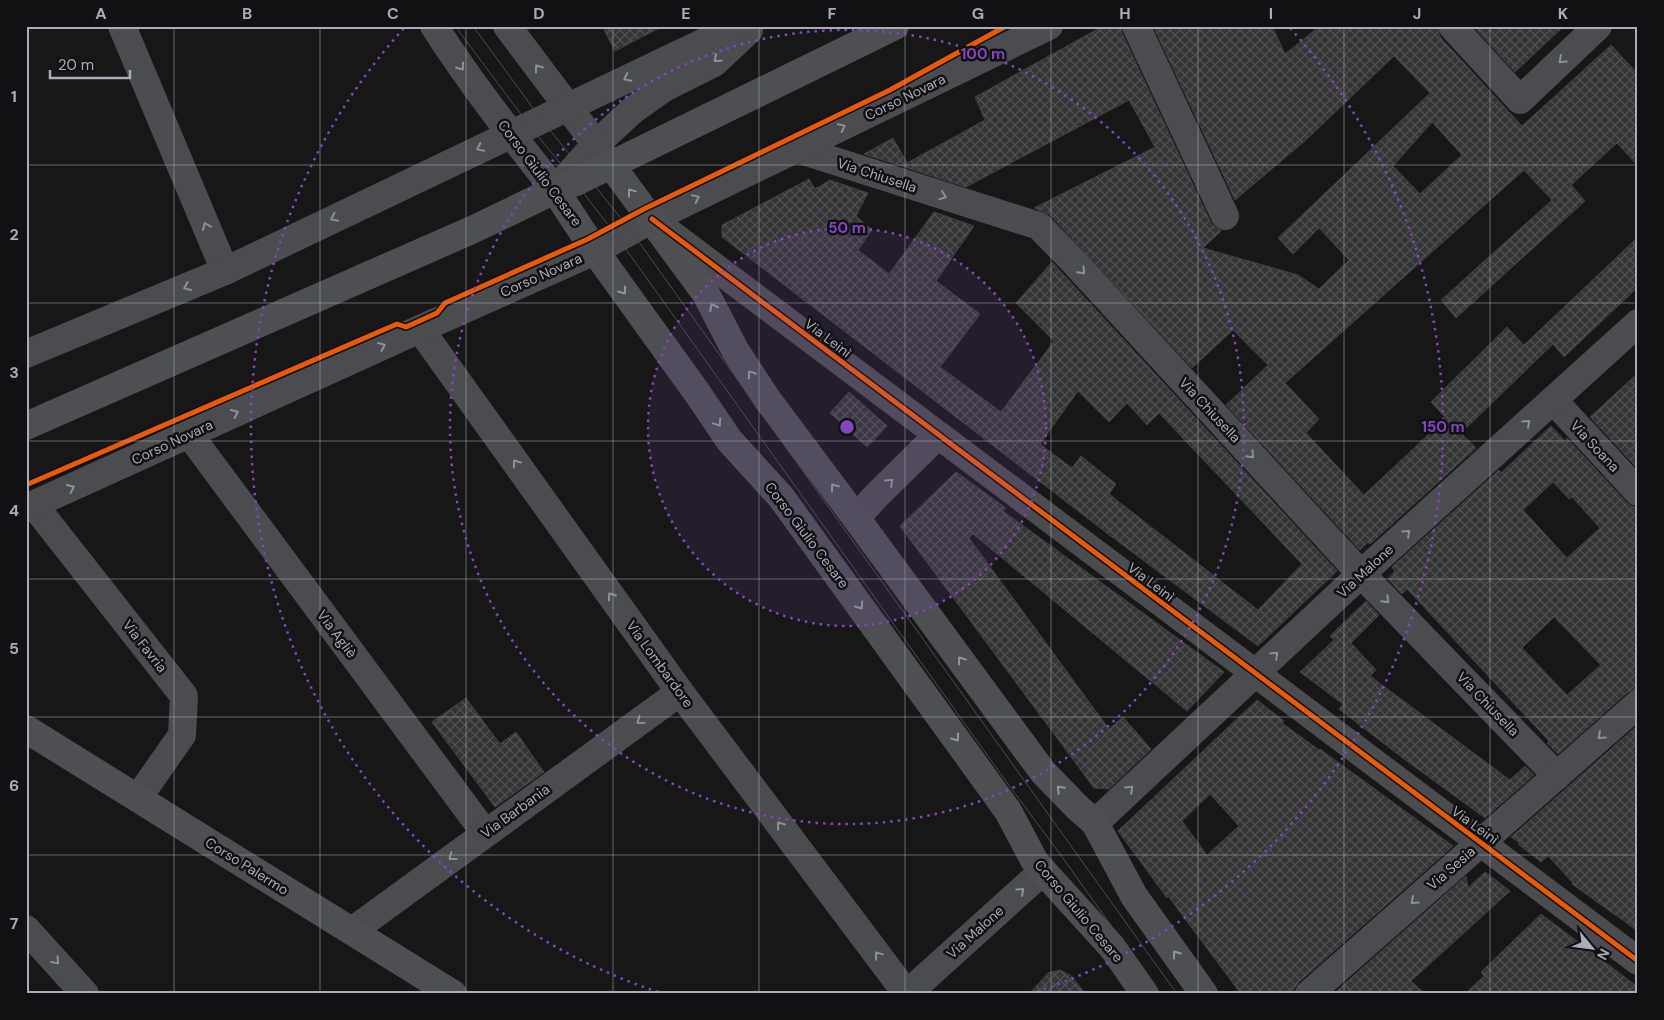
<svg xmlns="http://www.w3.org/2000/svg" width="1664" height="1020" font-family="'DM Sans',sans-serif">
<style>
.building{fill:url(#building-cross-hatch);stroke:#3f4043;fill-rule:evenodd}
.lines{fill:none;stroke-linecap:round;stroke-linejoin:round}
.minor{stroke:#4b4c50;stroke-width:28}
.major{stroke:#4d4f52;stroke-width:28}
.tram{stroke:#4b4c4f;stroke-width:1}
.cycleway-casing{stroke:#111113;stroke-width:8}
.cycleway{stroke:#e8590c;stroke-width:5}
.oneway{stroke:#8c9099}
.oneway2{stroke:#91969e}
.grid{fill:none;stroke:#a8adb8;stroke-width:1;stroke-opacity:0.55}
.ring{fill:none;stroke:#8446be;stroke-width:2.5;stroke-dasharray:2.5 5}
.labels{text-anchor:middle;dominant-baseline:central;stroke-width:5;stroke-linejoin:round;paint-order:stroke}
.street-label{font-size:14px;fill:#a8adb8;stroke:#111113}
.centre{fill:#8446be;stroke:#111113;stroke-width:2.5}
.ring-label{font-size:15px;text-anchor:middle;font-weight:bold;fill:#8446be;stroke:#111113;stroke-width:5;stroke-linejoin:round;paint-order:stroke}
.neatline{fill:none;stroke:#a8adb8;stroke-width:2}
.grid-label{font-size:16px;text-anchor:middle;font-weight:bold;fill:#a8adb8}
</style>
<defs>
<pattern id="building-cross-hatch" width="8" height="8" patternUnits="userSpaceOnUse" patternTransform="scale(1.25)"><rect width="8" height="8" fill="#353536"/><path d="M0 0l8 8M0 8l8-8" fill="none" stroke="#4f5051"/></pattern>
</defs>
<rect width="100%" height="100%" fill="#171717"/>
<g class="building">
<polygon points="602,26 663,26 615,51"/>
<path d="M1103,26H1121L1122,33L1211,223L1216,228L1221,231L1203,248L1298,275L1319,289L1349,260L1319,228L1293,254L1278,238L1430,93L1394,56L1306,140L1235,200L1153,26H1272L1285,54L1320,26H1437L1440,37L1522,126L1611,45L1638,74V166L1617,143L1571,185L1585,201L1456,318L1441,300L1552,200L1524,170L1285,383L1319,419L1306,433L1364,495L1446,418L1431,402L1507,327L1524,345L1638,237V287L1564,357L1553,344L1461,433L1476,448L1370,544L1368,542L1360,550L1226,405L1268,365L1233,330L1192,368L1050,215L1034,208L1155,147L1129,100L966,187L864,154L893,138L907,163L985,120L975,97ZM1432,122L1462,155L1420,194L1393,166Z"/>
<polygon points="1473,26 1564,26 1515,72"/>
<path d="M809,179L815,189L830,180L868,193L856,216L872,230L858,250L889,274L934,212L974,226L936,281L980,314L940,367L1001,412L1054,341L1016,303L1052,262L1337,571L1258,646L1108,534L722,237V225ZM1078,391L1109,422L1127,403L1147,425L1159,413L1302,564L1258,610L1109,494L1116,484L1081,456L1072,468L1040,444Z"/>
<polygon points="1638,373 1638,469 1590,417"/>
<polygon points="849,392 887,426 867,447 830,413"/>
<path d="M1551,426L1565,441L1567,438L1627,503L1633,507H1638V689L1628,692L1558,754L1547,743L1549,741L1407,589L1402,594L1388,579L1395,571L1392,567L1499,470L1501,473ZM1553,482L1569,499L1572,497L1600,528L1567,558L1523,510ZM1554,617L1601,665L1567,695L1522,648Z"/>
<polygon points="956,472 1006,508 1003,511 1224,672 1187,711 973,534 969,538 1109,729 1123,717 1151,749 1109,789 1094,788 900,526"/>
<polygon points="1366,601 1379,615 1351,643 1376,670 1370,676 1510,780 1525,766 1534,775 1485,818 1404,759 1339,709 1343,704 1300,672 1334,640 1330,636"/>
<polygon points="466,698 500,744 516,732 544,772 495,807 432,722"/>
<path d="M1257,700L1284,721L1282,723L1319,750L1320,749L1453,846L1299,982L1294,989V994H1241L1168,896L1167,898L1118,831ZM1210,794L1239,826L1207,855L1182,821Z"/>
<polygon points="1638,725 1638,931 1572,884 1573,883 1548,856 1541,862 1518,844 1520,843 1511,837"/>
<polygon points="1485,872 1510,891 1411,981 1425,994 1333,994 1466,876 1468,888"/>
<polygon points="1541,914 1638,987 1638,994 1465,994 1484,976 1481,972"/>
<polygon points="1060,970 1070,975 1086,994 1029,994 1048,973"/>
</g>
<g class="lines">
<g class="minor">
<polyline points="122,26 225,271"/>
<path d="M434,26C471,84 513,137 555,190L595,145L633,110L664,88L714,63L749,30"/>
<polyline points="507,26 607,159"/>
<polyline points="1136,26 1225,216"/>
<polyline points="1452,26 1520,100 1598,26"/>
<polyline points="797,149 1039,226 1073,261 1361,574 1557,776"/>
<polyline points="659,225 1638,961"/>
<polyline points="420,329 680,692 907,994 1043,871"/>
<polyline points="26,354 225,271 738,26"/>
<polyline points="1553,400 1638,492"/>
<polyline points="189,434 485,833"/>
<polyline points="34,505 184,696 182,735 138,798"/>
<polyline points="26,508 420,329 595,251 652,219 1049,26"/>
<polyline points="856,518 877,495 938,435"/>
<polyline points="1095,823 1361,574 1638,323"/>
<polyline points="26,929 85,994"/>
<polyline points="352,931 680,692"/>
<polyline points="1309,994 1638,704"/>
</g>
<g class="major">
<polyline points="611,165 706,294 735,350 767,399 856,518 1043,772 1078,808 1095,823 1134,896 1204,994"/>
<polyline points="555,190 595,251 698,394 729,440 781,497 1008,811 1034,860 1043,871 1112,947 1145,994"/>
<polyline points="26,426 474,229 555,190 576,182 895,26"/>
<polyline points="26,729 453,994"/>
</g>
<g class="tram">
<polyline points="455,26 529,125 569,174 618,238 1005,780 1060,854 1160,994"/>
<polyline points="473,26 541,119 631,231 1177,994"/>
</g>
<defs>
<g id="cycleway">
<polyline points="652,219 1638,961"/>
<polyline points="26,485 397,324 406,327 437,313 445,303 588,239 644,209 890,90 1006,26"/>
</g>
</defs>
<use href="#cycleway" class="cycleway-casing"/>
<use href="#cycleway" class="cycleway"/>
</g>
<defs><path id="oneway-chevron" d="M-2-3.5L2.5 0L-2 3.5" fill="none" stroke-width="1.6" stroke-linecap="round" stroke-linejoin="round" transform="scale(1.25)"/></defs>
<g class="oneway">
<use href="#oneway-chevron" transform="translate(717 59) rotate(140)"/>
<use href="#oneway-chevron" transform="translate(1562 60) rotate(137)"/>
<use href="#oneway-chevron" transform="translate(461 67) rotate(54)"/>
<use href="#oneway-chevron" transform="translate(538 68) rotate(-126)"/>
<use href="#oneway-chevron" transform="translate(627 78) rotate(154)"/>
<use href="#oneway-chevron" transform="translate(842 127) rotate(-26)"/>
<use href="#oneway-chevron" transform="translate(480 148) rotate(154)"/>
<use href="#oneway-chevron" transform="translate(943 196) rotate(18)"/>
<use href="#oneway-chevron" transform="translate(696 198) rotate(-26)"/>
<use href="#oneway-chevron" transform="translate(334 218) rotate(154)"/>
<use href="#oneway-chevron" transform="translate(206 226) rotate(-113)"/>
<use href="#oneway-chevron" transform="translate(1082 271) rotate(47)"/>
<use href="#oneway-chevron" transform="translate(187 287) rotate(157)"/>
<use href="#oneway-chevron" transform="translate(382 346) rotate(-25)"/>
<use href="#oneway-chevron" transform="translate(235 413) rotate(-25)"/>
<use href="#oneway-chevron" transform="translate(1527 423) rotate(-42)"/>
<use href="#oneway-chevron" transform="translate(1251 455) rotate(47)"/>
<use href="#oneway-chevron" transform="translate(516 463) rotate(-126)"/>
<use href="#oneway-chevron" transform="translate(890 482) rotate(-44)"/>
<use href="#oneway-chevron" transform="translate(71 488) rotate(-25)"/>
<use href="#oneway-chevron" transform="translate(1407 533) rotate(-42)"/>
<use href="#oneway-chevron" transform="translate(611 596) rotate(-126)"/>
<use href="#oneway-chevron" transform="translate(1386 600) rotate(46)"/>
<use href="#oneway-chevron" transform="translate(1275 655) rotate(-43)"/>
<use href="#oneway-chevron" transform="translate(640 721) rotate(144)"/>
<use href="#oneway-chevron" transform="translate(1601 736) rotate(138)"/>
<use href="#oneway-chevron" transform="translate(1130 789) rotate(-43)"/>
<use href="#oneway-chevron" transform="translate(780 825) rotate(-127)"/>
<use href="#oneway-chevron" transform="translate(452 857) rotate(143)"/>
<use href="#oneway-chevron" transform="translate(1021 891) rotate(-42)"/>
<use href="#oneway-chevron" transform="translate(1414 901) rotate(138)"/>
<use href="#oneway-chevron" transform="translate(878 955) rotate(-127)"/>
<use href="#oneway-chevron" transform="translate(56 961) rotate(48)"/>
</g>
<g class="oneway2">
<use href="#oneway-chevron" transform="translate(631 192) rotate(-127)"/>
<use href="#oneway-chevron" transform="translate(623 291) rotate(55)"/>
<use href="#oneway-chevron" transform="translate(713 307) rotate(-117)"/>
<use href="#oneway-chevron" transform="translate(751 374) rotate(-124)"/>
<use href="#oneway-chevron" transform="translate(718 423) rotate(56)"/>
<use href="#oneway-chevron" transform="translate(834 487) rotate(-127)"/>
<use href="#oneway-chevron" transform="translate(860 606) rotate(54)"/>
<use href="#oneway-chevron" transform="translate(961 660) rotate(-126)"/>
<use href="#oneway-chevron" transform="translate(956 738) rotate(54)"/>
<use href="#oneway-chevron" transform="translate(1060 789) rotate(-134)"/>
<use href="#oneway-chevron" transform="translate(1176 954) rotate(-126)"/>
</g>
<path class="grid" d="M174,26V994M320,26V994M466,26V994M613,26V994M759,26V994M905,26V994M1051,26V994M1198,26V994M1344,26V994M1490,26V994M26,165H1638M26,303H1638M26,441H1638M26,579H1638M26,717H1638M26,855H1638"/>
<circle cx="847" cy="427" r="199" fill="#8446be" fill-opacity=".12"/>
<g class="ring">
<circle cx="847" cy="427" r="199"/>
<circle cx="847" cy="427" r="397"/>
<path d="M658 992A596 596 0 0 1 404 28M1290 28A596 596 0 0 1 1036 992"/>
</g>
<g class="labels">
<g class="street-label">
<text transform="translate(905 97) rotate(-26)">Corso Novara</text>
<text transform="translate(540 173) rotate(53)">Corso Giulio Cesare</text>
<text transform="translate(877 175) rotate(18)">Via Chiusella</text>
<text transform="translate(541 275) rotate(-24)">Corso Novara</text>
<text transform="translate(828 338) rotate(37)">Via Leinì</text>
<text transform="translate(1210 410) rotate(47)">Via Chiusella</text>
<text transform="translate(172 442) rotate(-25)">Corso Novara</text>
<text transform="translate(1595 446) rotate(47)">Via Soana</text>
<text transform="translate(807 535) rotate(53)">Corso Giulio Cesare</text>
<text transform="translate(1365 571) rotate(-43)">Via Malone</text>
<text transform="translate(1151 582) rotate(37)">Via Leinì</text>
<text transform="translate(337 634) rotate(53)">Via Agliè</text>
<text transform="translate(145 646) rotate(52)">Via Favria</text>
<text transform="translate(660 664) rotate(54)">Via Lombardore</text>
<text transform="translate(1488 704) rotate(46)">Via Chiusella</text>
<text transform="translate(515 811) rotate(-36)">Via Barbania</text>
<text transform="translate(1475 825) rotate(36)">Via Leinì</text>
<text transform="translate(247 866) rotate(32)">Corso Palermo</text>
<text transform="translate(1451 868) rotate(-41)">Via Sesia</text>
<text transform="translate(1079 911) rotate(50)">Corso Giulio Cesare</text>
<text transform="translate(975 932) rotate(-42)">Via Malone</text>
</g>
</g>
<circle cx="847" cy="427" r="8" class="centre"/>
<g class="ring-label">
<text x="983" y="59">100 m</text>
<text x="847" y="233">50 m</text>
<text x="1443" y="432">150 m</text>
</g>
<rect width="1664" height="1020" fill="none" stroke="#111113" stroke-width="55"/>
<g transform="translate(1592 948) rotate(119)" stroke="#111113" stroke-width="4" paint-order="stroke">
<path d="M0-4L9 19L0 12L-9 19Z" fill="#a8adb8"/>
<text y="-8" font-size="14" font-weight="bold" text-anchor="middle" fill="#a8adb8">N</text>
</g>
<path d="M50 70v8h80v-8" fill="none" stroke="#a8adb8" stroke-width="2.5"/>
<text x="58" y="70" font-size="15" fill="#a8adb8" stroke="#111113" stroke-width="4" paint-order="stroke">20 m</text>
<rect x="28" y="28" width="1608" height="964" class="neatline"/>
<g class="grid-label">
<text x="101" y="19">A</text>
<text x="247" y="19">B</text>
<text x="393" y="19">C</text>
<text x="539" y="19">D</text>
<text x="686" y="19">E</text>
<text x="832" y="19">F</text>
<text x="978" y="19">G</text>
<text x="1125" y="19">H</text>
<text x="1271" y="19">I</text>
<text x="1417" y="19">J</text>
<text x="1563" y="19">K</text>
<text x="14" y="102">1</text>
<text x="14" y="240">2</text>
<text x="14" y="378">3</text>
<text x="14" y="516">4</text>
<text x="14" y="654">5</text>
<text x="14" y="791">6</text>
<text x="14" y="929">7</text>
</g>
</svg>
